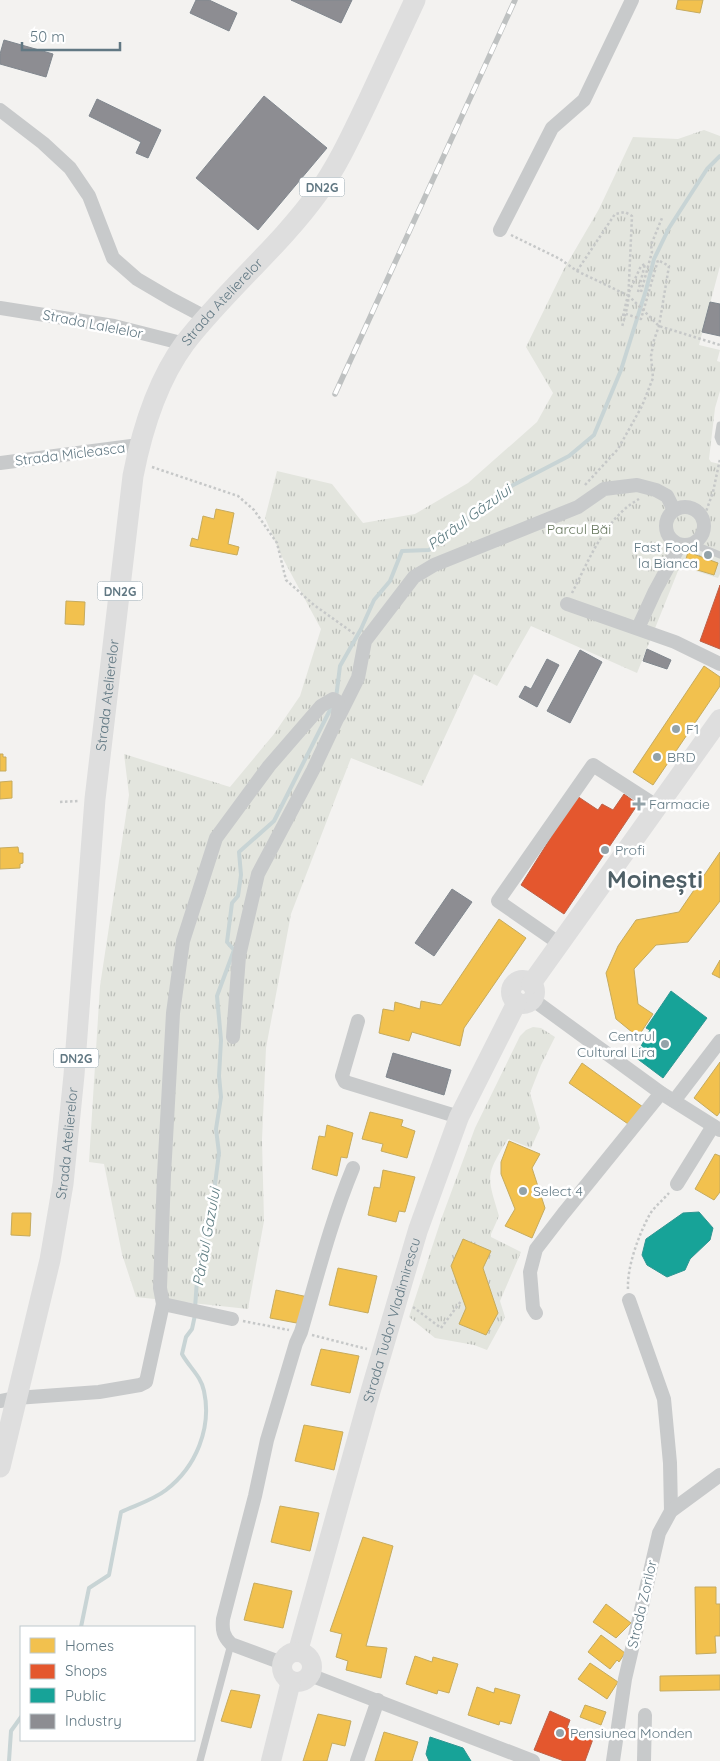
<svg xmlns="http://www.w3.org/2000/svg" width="720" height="1761" font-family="Quicksand,sans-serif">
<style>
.grass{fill:url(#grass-tufts)}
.homes{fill:#f2c14e;stroke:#c6ab5e}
.shops{fill:#e4572e;stroke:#bd6148}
.public{fill:#17a398;stroke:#2d9692}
.industry{fill:#8d8d92;stroke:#80878e}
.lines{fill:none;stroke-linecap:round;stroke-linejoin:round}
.stream{stroke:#c8d4d5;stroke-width:4}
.path{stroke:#c6c8c8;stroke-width:2.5;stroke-dasharray:2.5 2.5;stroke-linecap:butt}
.lane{stroke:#c8cacb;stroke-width:7}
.street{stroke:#c8cacb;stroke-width:14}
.secondary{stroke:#dedede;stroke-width:20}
.primary{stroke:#dedede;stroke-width:21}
.rail-casing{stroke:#bec1c1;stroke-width:5.5}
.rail{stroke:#fff;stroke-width:4;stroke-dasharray:11;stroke-linecap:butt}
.poi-dot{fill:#94a3a9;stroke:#fff;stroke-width:2}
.labels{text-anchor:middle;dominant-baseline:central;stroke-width:5;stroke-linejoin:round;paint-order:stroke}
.shield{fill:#fff;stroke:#90a0a8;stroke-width:1}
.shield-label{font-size:12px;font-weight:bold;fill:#617883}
.street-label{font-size:14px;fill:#617883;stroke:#fff}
.park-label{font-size:14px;fill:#697960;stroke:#fff}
.poi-label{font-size:14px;fill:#617883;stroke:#fff;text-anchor:start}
.water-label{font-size:15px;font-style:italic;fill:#5c7b80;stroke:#fff}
.town-label{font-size:24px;font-weight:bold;fill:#4f6067;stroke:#fff}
</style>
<defs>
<pattern id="grass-tufts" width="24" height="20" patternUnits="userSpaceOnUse" patternTransform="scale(1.25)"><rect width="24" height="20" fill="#e3e5de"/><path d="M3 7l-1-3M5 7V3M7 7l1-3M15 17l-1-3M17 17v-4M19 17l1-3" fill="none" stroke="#bbbeb9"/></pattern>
</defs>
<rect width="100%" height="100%" fill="#f3f2f0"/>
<g class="grass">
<polygon points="704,130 720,136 720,266 699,345 720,350 717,361 720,362 720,391 715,408 709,459 711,462 720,464 720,574 718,578 680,566 637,673 531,626 497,686 474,674 422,786 351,758 291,914 266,1048 262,1140 264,1221 248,1309 136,1297 122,1254 104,1164 89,1162 100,986 129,795 124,754 230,787 274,734 300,696 321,629 281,555 265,518 277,471 332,484 363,523 415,514 468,483 537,422 553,393 526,347 564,269 599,209 633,137 678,139"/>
<path d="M533,1027L541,1028L555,1037L541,1065L530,1093L540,1128L531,1148L508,1139C485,1176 487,1176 499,1216L491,1234V1237L521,1252L500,1301L505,1317L487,1350L474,1345L435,1338L409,1317L442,1217L475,1128L520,1036L526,1030Z"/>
</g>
<g class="homes">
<polygon points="678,0 703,0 700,13 676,9"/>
<polygon points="216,509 234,513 228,544 239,547 237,555 190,546 192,538 198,540 203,516 214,519"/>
<polygon points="688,552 718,563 714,575 684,566"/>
<polygon points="66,601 85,602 84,625 65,624"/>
<polygon points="704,666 720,677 720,686 653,785 633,772"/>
<polygon points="0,754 3,754 3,757 6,757 6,771 0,771"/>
<polygon points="12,781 12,798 0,799 0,782"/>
<polygon points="18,847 19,853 23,853 23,863 20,864 20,868 0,869 0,848"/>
<polygon points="720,852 720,901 688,942 656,945 634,969 638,1004 653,1014 638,1037 616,1019 606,973 618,946 636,920 679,912"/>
<polygon points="499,919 526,938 464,1028 460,1046 412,1032 409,1041 379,1033 383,1009 394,1011 395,1002 420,1009 421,1001 441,1005"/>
<polygon points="720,960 720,978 712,974"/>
<polygon points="720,1062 720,1112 717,1116 694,1098"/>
<polygon points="582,1063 643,1107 631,1126 569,1083"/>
<polygon points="370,1112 403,1120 401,1126 415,1131 407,1158 381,1151 383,1144 362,1139"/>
<polygon points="327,1125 353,1133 347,1158 341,1157 337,1176 312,1169 319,1136 325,1137"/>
<polygon points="509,1141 540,1154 532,1168 545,1208 532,1238 505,1226 515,1209 501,1174 501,1162"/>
<polygon points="715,1154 720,1156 720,1192 714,1200 695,1189"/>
<polygon points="383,1170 415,1177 405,1212 399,1211 396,1222 368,1215 374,1187 380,1188"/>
<polygon points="12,1213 31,1213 30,1236 11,1235"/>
<polygon points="463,1239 491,1251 483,1268 498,1313 486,1335 459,1324 466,1308 451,1266"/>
<polygon points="338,1268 377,1276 368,1313 329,1305"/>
<polygon points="276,1290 308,1297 302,1324 270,1318"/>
<polygon points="321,1349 359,1356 350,1393 311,1385"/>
<polygon points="304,1425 343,1432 334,1470 295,1461"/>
<polygon points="280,1506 319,1513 310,1551 271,1542"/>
<polygon points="363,1537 393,1546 366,1646 387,1648 381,1678 346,1670 348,1661 336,1657 342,1634 330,1631"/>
<polygon points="254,1583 292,1591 283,1628 244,1620"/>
<polygon points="695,1587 716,1587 716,1604 720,1604 720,1636 715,1636 716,1653 696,1654"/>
<polygon points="606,1604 631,1623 616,1638 593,1622"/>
<polygon points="601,1635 625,1653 619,1662 617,1660 610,1669 588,1652"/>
<polygon points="415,1656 432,1662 433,1657 458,1664 449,1693 438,1690 437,1694 406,1684"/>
<polygon points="590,1663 618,1682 607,1699 578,1679"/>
<polygon points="720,1675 720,1690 660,1691 660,1676"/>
<polygon points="477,1687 494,1693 495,1688 520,1695 511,1724 500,1721 499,1725 468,1715"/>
<polygon points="231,1690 260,1695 251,1728 221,1721"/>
<polygon points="585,1705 606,1712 601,1725 580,1717"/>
<polygon points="318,1714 351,1721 345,1746 332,1743 327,1761 303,1761"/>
<polygon points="384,1732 418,1742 412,1761 375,1761"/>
</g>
<g class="shops">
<polygon points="720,585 720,649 700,641"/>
<polygon points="624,794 638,804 564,914 521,885 577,796 598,810 602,804 613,810"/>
<polygon points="550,1711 570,1720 567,1728 593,1739 585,1761 564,1761 534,1750"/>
</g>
<g class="public">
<polygon points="671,991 707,1018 663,1078 635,1057 650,1030 646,1028"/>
<polygon points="699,1212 713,1228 710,1240 690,1259 685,1270 667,1277 647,1265 642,1255 646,1239 683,1213"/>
<polygon points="430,1737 463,1748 471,1761 429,1761 426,1754"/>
</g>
<g class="industry">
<polygon points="196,0 209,0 237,13 229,31 190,13"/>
<polygon points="291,0 352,0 341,23"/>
<polygon points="4,40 53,54 46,77 0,64 0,54"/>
<polygon points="264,96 327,148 258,230 196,178"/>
<polygon points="97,99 161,130 148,158 136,153 141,142 89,116"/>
<polygon points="710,302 720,304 720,336 702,332"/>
<polygon points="647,649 671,660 667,669 643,661"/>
<polygon points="580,650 602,662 570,723 547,711"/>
<polygon points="547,659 559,665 537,707 519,697 525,686 531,689"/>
<polygon points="452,889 472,902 434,956 415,943"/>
<polygon points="393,1053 451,1070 444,1095 386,1077"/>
</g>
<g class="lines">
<g class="stream">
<polyline points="336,698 340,666 361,629 374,600 390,581 402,551 429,550 498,493 569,456 594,435 621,370 646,290 654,259 669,228 707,169 720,156"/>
<polyline points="195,1308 198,1266 212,1208 219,1153 216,1129 221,1097 219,1076 221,1040 217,996 234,950 227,942 232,903 238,896 241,875 239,852 274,821 333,704"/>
<path d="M81,1627L89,1588L109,1575L121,1512C136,1505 153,1500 166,1490C196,1467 212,1428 204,1391C201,1376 189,1367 182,1354L186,1337L192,1329L195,1315"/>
<polyline points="9,1761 11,1731 21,1717"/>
</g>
<g class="path">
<polyline points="511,235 560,259 577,271 627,295"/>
<polyline points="577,271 615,214 625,212 632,216 628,304 622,327"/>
<polyline points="629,292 641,266 645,264"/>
<polyline points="638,292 645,264"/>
<polyline points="641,292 652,252 651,245 662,218"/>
<polyline points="628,295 659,326 720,345"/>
<polyline points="623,316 627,299"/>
<polyline points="152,467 238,496 254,510 277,543 286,580 314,605 356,635"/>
<polyline points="585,485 618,449 642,406 653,378 651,356 654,340 659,326 669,266 658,260 641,319 626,314"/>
<polyline points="703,520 713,492 720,459"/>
<path d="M572,593C589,560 605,518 639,499"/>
<polyline points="60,802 78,801"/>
<path d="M628,1289C627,1266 639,1234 650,1214C655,1206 663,1200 669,1193"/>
<polyline points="413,1307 441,1328 461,1301"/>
<polyline points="243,1321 289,1330"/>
<polyline points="312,1335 367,1349"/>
</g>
<g class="lane">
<polyline points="720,425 718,437 720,442"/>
<polyline points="693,544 720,555"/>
<polyline points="200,1761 231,1644"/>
</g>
<g class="street">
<polyline points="0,110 43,143 70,168 89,196 113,258 137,279 171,299 207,318"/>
<polyline points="500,230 552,128 584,100 632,0"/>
<polyline points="0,308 114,326 185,344"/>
<polyline points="0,463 139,445"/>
<circle cx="685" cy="526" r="19"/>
<polyline points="567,604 675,642 720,664"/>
<polyline points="638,628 655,591 680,545"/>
<polyline points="339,716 358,678 365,641 414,577 434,565 578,507 604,489 637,485 656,490 667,496 674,510"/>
<polyline points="560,944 498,901 593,765 658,807"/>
<polyline points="532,999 661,1093 720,1130"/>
<polyline points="358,1021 342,1076 345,1082 459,1117"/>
<polyline points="674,1101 720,1041"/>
<polyline points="677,1184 713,1126"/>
<polyline points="629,1300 664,1399 670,1463 671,1511"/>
<polyline points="163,1304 232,1319"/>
<polyline points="536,1313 533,1308 530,1272 536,1249 563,1214 661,1093"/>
<polyline points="0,1401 16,1398 99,1392 140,1385 146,1382 163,1304 160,1288 164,1175 173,1013 183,941 216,838 269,766 321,706 333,699 337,701 339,707 337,719 313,770 258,874 239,956 233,1037"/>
<path d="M282,1663L231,1644C223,1636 222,1630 223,1619L255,1496L267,1440L296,1343L301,1332C317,1277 331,1221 353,1168"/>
<polyline points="310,1675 533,1761"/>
<polyline points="357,1761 378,1700"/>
<polyline points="613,1761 625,1679 659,1533 671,1511 720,1475"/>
<polyline points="644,1761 645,1715"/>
</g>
<g class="secondary">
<circle cx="523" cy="992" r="12"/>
<polyline points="531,984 720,719"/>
<path id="s1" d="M298,1651L370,1393L418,1230L459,1117L517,1002"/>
<circle cx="297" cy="1667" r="15"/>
<polyline points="271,1761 291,1681"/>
</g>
<path class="primary" id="s2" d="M0,1467L50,1260L63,1184L74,1075L95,799L133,476C142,430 157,381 185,343C226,290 279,247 318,193C338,165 352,134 367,103C383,69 399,34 415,0"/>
<defs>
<polyline id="rail" points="335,394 515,0"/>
</defs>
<use href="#rail" class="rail-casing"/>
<use href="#rail" class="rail"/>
</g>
<g class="poi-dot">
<circle cx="708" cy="555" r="5"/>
<circle cx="676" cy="729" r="5"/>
<circle cx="657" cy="757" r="5"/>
<path d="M636.5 796.5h5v5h5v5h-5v5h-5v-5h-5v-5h5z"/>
<circle cx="605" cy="850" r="5"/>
<circle cx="665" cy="1044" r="5"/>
<circle cx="523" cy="1191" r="5"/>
<circle cx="560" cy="1733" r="5"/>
</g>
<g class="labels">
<g class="shield">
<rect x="299.5" y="177.5" width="45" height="19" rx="4"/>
<rect x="97.5" y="581.5" width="45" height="19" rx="4"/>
<rect x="53.5" y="1048.5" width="45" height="19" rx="4"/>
</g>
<g class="shield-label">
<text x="322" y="187">DN2G</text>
<text x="120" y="591">DN2G</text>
<text x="76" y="1058">DN2G</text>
</g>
<g class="street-label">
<text stroke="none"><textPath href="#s2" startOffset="1201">Strada Atelierelor</textPath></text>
<text transform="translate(93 324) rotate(11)">Strada Lalelelor</text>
<text transform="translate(70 454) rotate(-7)">Strada Micleasca</text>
<text stroke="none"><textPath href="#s2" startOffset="781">Strada Atelierelor</textPath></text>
<text stroke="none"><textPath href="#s2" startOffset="331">Strada Atelierelor</textPath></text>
<text stroke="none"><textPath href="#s1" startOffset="344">Strada Tudor Vladimirescu</textPath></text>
<text transform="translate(642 1604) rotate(-77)">Strada Zorilor</text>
</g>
<g class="park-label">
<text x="579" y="529">Parcul Băi</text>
</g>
<g class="poi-label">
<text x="698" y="547" text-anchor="end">Fast Food<tspan x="698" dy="16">la Bianca</tspan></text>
<text x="686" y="729">F1</text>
<text x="667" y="757">BRD</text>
<text x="649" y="804">Farmacie</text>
<text x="615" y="850">Profi</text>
<text x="655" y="1036" text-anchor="end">Centrul<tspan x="655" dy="16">Cultural Lira</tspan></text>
<text x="533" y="1191">Select 4</text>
<text x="570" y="1733">Pensiunea Monden</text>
</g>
<g class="water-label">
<text transform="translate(469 517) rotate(-36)">Pârâul Gâzului</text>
<text transform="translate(206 1237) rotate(-80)">Pârâul Gazului</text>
</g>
<g class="town-label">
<text x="655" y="879">Moinești</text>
</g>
</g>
<rect x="20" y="1626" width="175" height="115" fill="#ffffff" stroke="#c0c9cd"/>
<rect x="30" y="1638" width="25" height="15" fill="#f2c14e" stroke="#c0c9cd"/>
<text x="65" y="1651" font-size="15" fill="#617883">Homes</text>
<rect x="30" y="1664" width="25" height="15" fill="#e4572e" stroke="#c0c9cd"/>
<text x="65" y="1676" font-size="15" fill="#617883">Shops</text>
<rect x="30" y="1688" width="25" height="15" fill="#17a398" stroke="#c0c9cd"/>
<text x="65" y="1701" font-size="15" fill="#617883">Public</text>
<rect x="30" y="1714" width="25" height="15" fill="#8d8d92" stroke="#c0c9cd"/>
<text x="65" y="1726" font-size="15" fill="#617883">Industry</text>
<path d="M22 42v8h98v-8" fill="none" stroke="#617883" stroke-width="2.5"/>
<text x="30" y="42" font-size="15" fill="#617883" stroke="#ffffff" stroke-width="4" paint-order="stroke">50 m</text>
</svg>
